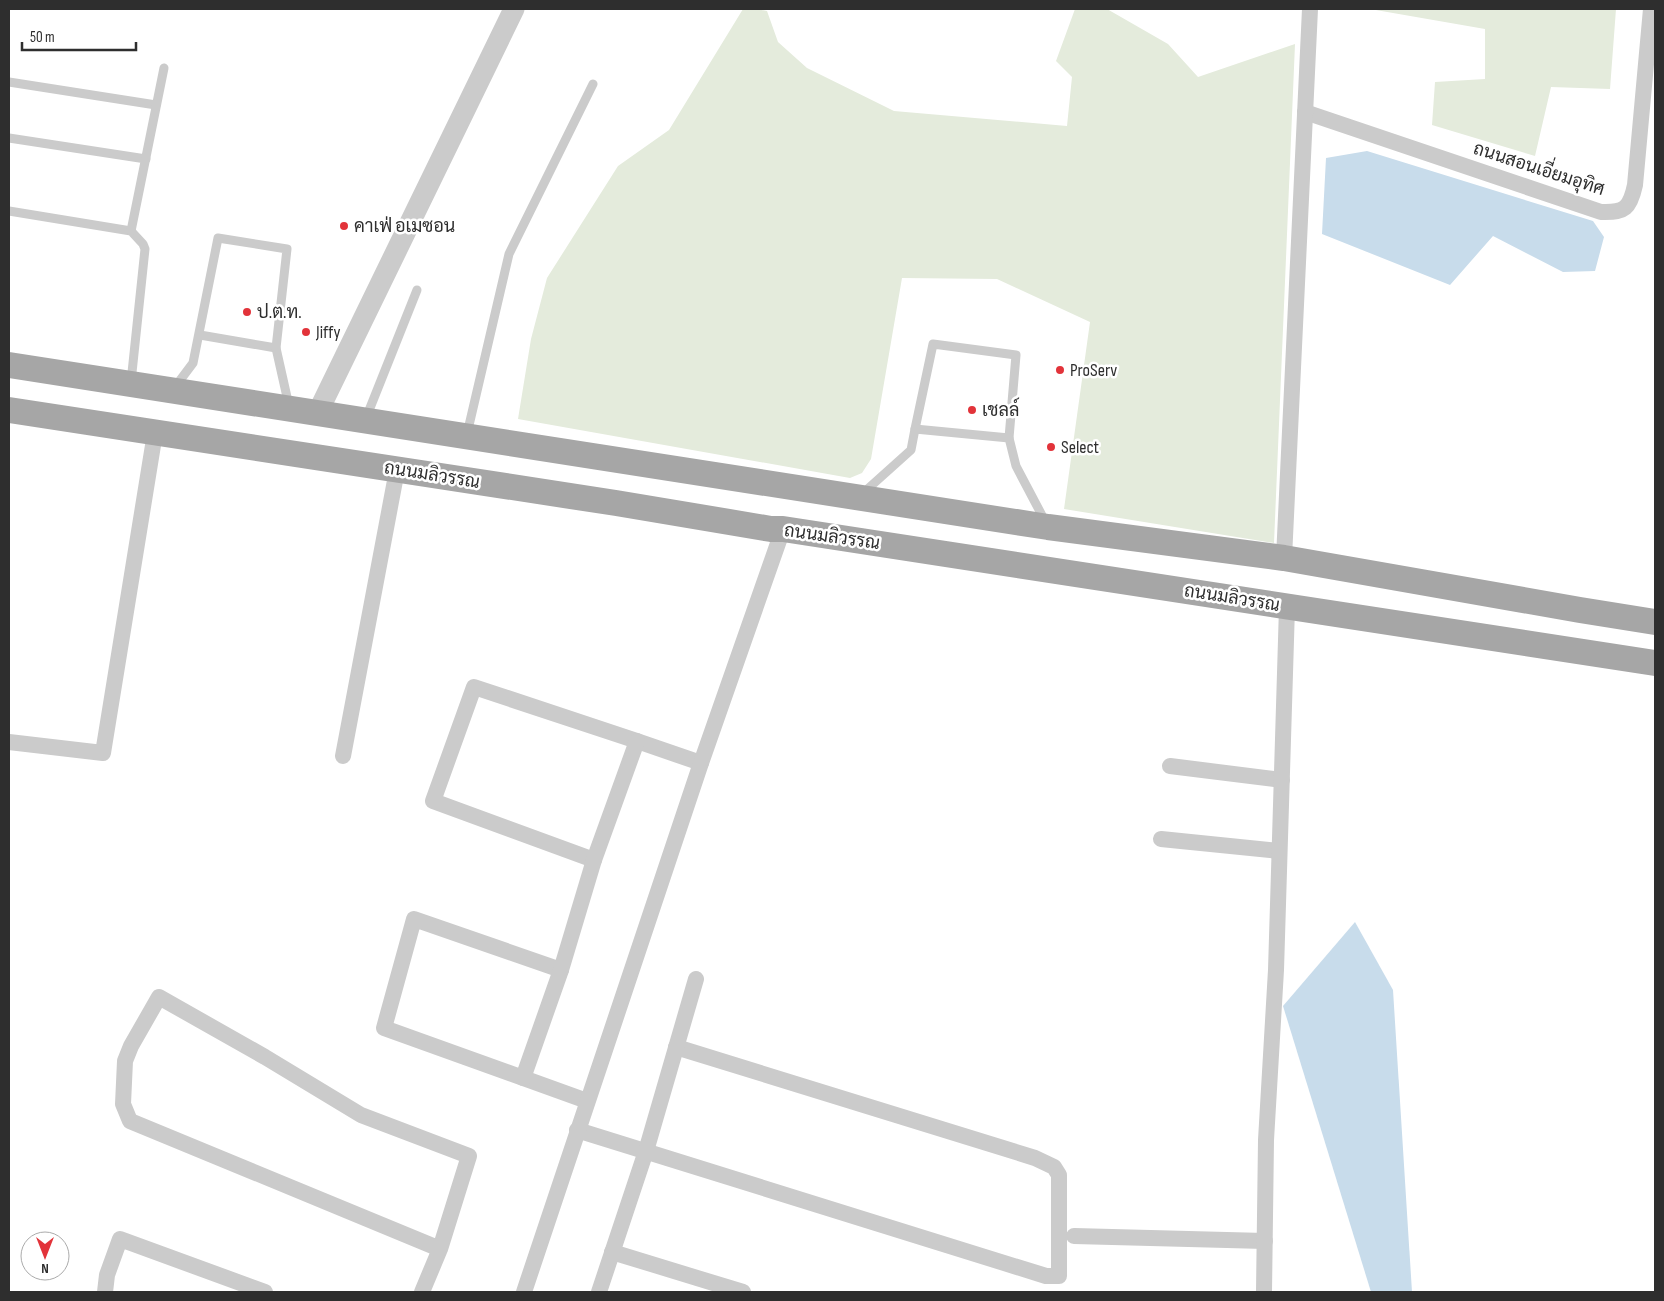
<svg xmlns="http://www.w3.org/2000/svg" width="1664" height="1301" font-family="'Sofia Sans Condensed',Sarabun,sans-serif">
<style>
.green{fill:#e4ebdc}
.water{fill:#c8dceb}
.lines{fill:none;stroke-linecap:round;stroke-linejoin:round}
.service{stroke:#cbcbcb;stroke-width:9}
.minor{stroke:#cbcbcb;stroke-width:16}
.tertiary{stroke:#cbcbcb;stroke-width:21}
.primary{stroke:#a6a6a6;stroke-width:26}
.poi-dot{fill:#e2333a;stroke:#fff;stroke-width:2}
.labels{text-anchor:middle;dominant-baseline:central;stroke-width:5;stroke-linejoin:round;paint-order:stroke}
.street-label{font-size:18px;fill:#2e2e2e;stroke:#fff}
.poi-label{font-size:18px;fill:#2e2e2e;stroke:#fff;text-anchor:start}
</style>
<rect width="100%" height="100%" fill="#fff"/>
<g class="green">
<polygon points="743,9 756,9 767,11 778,42 807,68 894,111 1067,126 1072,77 1056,61 1075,9 1107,9 1168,44 1198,77 1295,44 1274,543 1064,509 1090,322 997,279 902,278 871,459 862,473 850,478 518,419 531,339 547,278 618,166 669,130"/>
<polygon points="1370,9 1616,9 1610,89 1551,87 1535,156 1432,125 1435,82 1485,79 1485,29"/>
</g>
<g class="water">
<polygon points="1367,151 1593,221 1604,237 1595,271 1563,272 1493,236 1450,285 1322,234 1326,158"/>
<polygon points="1355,922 1393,990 1412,1292 1371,1292 1283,1006"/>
</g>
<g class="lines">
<g class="service">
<polyline points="9,82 156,105"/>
<polyline points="9,138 146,159"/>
<polyline points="9,211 131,231 143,244 145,249 131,382"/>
<polyline points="131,231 164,68"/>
<polyline points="200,335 276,348"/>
<polyline points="175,387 193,363 218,238 287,249 276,348 289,406"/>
<polyline points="366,418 417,290"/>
<polyline points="915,429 933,344 1016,355 1009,438"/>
<polyline points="467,434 509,254 593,84"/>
<polyline points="862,494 911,450 915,429 1009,438 1016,466 1046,523"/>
</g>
<g class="minor">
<path d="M1305,112L1601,212C1625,213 1630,208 1635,185L1651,9"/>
<polyline points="1284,558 1310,9"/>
<polyline points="9,742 103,753 155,433"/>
<polyline points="343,756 397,470"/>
<polyline points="1170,766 1282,780"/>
<polyline points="1161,839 1279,851"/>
<polyline points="594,860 433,801 474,687 637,741 701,763"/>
<polyline points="561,970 414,919 384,1028 587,1101"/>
<polyline points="523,1078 561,970 594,860 637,741"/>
<polyline points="577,1130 1046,1276 1059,1276 1059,1175 1054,1167 1035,1158 676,1047"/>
<polyline points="1074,1236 1265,1241"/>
<polyline points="612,1252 743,1292"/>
<polyline points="105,1292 107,1275 120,1239 265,1292"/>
<polyline points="422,1292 440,1249 469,1156 361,1115 265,1057 159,997 131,1046 125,1061 123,1104 130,1121 440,1249"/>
<polyline points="524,1292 701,763 783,529"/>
<polyline points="599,1292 646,1151 696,979"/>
<polyline points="1264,1292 1266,1140 1276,970 1287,607"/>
</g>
<polyline class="tertiary" points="317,414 514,9"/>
<g class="primary">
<polyline points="9,365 1048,527 1284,558 1580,610 1655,622"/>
<polyline points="9,410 616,503 771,529 783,529 1655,663"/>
</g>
</g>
<g class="poi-dot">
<circle cx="344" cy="226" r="5"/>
<circle cx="247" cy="312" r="5"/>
<circle cx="306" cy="332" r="5"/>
<circle cx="1060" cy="370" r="5"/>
<circle cx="972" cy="410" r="5"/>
<circle cx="1051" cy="447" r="5"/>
</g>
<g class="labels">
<g class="street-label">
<text transform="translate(1539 169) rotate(18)">ถนนสอนเอี่ยมอุทิศ</text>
<text transform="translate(432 475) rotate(9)">ถนนมลิวรรณ</text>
<text transform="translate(832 537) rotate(8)">ถนนมลิวรรณ</text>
<text transform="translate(1232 598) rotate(9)">ถนนมลิวรรณ</text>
</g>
<g class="poi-label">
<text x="354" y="226">คาเฟ่ อเมซอน</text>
<text x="257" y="312">ป.ต.ท.</text>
<text x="316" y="332">Jiffy</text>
<text x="1070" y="370">ProServ</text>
<text x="982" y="410">เชลล์</text>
<text x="1061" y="447">Select</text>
</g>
</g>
<rect width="1664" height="1301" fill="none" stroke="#2e2e2e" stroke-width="20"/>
<g transform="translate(45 1256) rotate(180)"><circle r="24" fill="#ffffff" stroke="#ababab"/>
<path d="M0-4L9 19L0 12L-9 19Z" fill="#e2333a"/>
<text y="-8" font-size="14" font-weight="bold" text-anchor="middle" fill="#2e2e2e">N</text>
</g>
<path d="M22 42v8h114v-8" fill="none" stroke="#2e2e2e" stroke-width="2.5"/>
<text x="30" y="42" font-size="15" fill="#2e2e2e" stroke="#ffffff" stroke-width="4" paint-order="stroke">50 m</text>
</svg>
